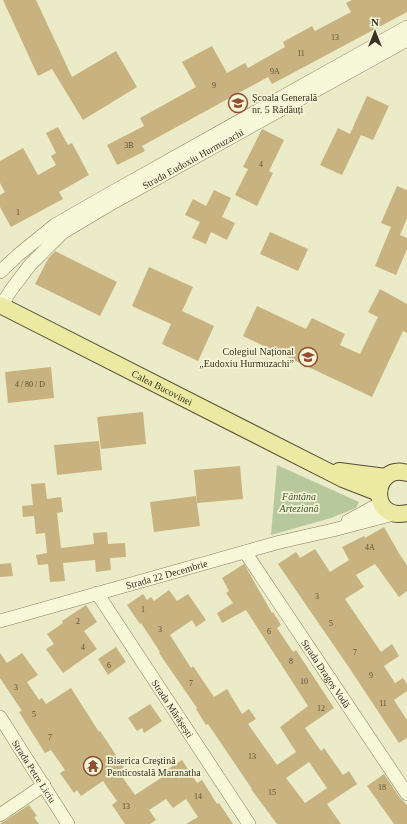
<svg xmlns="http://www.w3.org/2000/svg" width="407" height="824" font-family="'Times New Roman',serif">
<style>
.green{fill:#b7c99c}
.building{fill:#c7b280;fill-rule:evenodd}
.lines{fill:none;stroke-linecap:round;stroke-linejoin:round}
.minor-casing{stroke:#867f5e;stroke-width:14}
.major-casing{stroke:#554c32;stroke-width:18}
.minor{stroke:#f7f7da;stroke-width:13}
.major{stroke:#eceaa2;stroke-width:16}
.labels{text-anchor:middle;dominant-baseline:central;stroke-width:3.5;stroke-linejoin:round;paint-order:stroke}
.number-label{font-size:8px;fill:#5c5238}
.poi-label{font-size:10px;fill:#383220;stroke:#f4f4d7;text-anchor:start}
.street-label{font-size:10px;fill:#383220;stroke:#f4f4d7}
.park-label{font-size:10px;font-style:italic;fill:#3c5328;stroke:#f4f4d7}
</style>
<rect width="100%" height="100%" fill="#ecebc8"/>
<polygon class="green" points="277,465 359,502 356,508 331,518 271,535"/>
<g class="building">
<polygon points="3,0 36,0 72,77 116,51 137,87 83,120 52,69 38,76"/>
<polygon points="352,0 407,0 407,12 272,84 268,77 142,146 145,151 117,165 107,145 144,126 140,118 196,87 182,62 212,46 227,73 245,63 248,68 285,47 283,42 312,26 315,31 351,12 346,3"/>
<polygon points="367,96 389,106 373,140 361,135 342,175 320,165 338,128 350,134"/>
<polygon points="58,127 68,145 72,143 89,175 59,192 63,199 11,227 0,207 0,195 5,192 0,183 0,161 23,148 38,175 56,165 51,156 56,153 46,133"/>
<polygon points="262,129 284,140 269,171 273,173 257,206 235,195 248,169 243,167"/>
<polygon points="397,186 407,190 407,218 400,235 407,238 407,249 396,275 375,266 391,227 381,223"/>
<polygon points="214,190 231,198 222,217 235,223 227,240 211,232 206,244 192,238 200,222 185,215 193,199 206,206"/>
<polygon points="270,232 308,249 298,271 260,254"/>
<polygon points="55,251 117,282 100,316 35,284 48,259"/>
<polygon points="149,267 193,287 182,311 214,326 198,361 162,344 171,324 132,306"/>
<polygon points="380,289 407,304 407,333 403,331 372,397 243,336 257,306 306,329 312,318 345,334 340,345 360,354 378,317 368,312"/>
<polygon points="51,367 54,398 8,403 5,372"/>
<polygon points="143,412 146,444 101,449 97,417"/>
<polygon points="99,441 102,470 57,475 54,445"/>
<polygon points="240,466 243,499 197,503 194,470"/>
<polygon points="45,483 47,499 61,497 63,512 57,513 61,548 94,544 93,533 107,532 108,544 125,543 126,557 110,558 111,570 96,572 95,560 63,563 65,581 50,582 48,564 38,565 36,555 47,553 45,533 36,534 34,516 23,517 22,506 33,505 31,484"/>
<polygon points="196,496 200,526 154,532 150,502"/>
<polygon points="384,527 400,555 407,565 407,591 399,597 375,564 356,575 364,587 345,599 381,652 392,644 399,656 384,666 395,683 403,678 407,684 407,691 394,700 407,720 407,738 399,743 350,669 278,564 296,552 300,558 315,549 330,572 349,560 342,547 364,536 365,538"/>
<polygon points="11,563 13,576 0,577 0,564"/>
<path d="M244,564L272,613L273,612L281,625L277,628L293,652L296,650L334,708L305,728L321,751L324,748L343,775L349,771L357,784L327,804L341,824H277L251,789H252L208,724L206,725L196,709L197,708L159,653L160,652L141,623L140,624L127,605L143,594L147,600L151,597L154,601L169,590L177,601L188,594L206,620L196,627L192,620L170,635L191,668L193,666L214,697L227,689L242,714L249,709L256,719L248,724L277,765L296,752L280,727L308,706L246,610L222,623L217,613L233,603L226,593L229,591L222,578ZM309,762L327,788L305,803L286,778Z"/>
<polygon points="86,605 97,622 84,631 97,649 63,673 46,649 54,644 47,634 63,623 62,621"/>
<polygon points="116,647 126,662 108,675 98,659"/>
<polygon points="0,653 7,663 22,653 38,675 27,682 39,700 42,698 46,704 71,688 99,732 100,731 124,767 118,771 135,795 164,776 162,773 182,760 197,783 202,780 217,804 219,803 233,824 186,824 198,817 186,799 173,808 166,799 149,810 156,820 150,824 125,824 112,805 117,801 103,781 81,796 77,790 74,793 60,773 65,770 51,750 45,753 19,712 22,711 0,678"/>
<polygon points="150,704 162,721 144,733 142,728 137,731 128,718"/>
<polygon points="384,774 400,798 407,805 407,824 394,824 367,786"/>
<polygon points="29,805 37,816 34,817 39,824 0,824"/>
</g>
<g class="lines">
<defs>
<g id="minor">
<polyline points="0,272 18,255 55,225 109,194 407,27"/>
<path id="s1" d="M1,306L11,290L30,265L62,233L114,202L407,40"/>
<polyline points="348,521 381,503"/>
<path id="s2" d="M245,552L407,794"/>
<path id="s3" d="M97,593L249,824"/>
<path id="s4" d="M0,621L280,542L333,530L394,514"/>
<path id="s5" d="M0,717L68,824"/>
<polyline points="0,815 44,785"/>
</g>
<g id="major">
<path id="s6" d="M0,305L343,479L379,493"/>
<polyline points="339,471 386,477"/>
<path d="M407,473C373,462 367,522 407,513"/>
</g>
</defs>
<use href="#minor" class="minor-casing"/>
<use href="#major" class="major-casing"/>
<use href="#minor" class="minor"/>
<use href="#major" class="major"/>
</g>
<defs>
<symbol id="school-ring" viewBox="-11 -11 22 22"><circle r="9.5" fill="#f4f4d7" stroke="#924d32" stroke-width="1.5"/><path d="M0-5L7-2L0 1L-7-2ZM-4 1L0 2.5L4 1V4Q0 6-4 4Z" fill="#924d32"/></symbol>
<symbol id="temple-ring" viewBox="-11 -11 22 22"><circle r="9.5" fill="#f4f4d7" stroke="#924d32" stroke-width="1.5"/><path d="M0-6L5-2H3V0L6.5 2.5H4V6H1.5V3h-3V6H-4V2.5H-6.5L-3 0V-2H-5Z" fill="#924d32"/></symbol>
</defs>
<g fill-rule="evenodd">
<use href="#school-ring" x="227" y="92" width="22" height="22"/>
<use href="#school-ring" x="297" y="346" width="22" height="22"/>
<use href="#temple-ring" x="82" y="755" width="22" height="22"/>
</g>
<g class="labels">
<g class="number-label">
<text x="335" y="37">13</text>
<text x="301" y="53">11</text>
<text x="275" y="71">9A</text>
<text x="214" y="85">9</text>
<text x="129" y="145">3B</text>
<text x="261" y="164">4</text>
<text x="18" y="212">1</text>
<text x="30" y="384">4 / 80 / D</text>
<text x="370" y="547">4A</text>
<text x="317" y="596">3</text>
<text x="143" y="609">1</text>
<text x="78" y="621">2</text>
<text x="331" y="623">5</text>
<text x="160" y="629">3</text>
<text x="269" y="631">6</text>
<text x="83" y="647">4</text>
<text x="355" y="652">7</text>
<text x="291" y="661">8</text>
<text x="109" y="665">6</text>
<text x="371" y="675">9</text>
<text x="304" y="681">10</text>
<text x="191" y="683">7</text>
<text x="16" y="687">3</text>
<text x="383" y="703">11</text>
<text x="321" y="708">12</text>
<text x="34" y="714">5</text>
<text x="50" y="737">7</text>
<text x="252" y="756">13</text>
<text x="382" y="787">18</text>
<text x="272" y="792">15</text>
<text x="198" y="796">14</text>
<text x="126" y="806">13</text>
</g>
<g class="poi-label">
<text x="252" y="97">Școala Generală<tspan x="252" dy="12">nr. 5 Rădăuți</tspan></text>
<text x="294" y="351" text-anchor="end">Colegiul Național<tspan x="294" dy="12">„Eudoxiu Hurmuzachi”</tspan></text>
<text x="107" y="760">Biserica Creștină<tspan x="107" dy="12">Penticostală Maranatha</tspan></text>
</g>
<g class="street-label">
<text stroke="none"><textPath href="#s1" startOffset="246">Strada Eudoxiu Hurmuzachi</textPath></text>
<text stroke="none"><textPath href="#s6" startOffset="182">Calea Bucovinei</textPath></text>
<text stroke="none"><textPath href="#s4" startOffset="173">Strada 22 Decembrie</textPath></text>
<text stroke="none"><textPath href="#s2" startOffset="146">Strada Dragoș Vodă</textPath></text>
<text stroke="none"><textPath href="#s3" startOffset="138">Strada Mărășești</textPath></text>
<text stroke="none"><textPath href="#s5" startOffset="64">Strada Petre Liciu</textPath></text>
</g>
<g class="park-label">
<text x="299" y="496">Fântâna<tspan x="299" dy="12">Arteziană</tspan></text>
</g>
</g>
<g transform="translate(375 32)" stroke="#f4f4d7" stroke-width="3" paint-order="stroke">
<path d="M0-3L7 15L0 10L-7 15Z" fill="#383220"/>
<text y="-6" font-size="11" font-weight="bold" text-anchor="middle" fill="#383220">N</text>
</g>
</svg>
